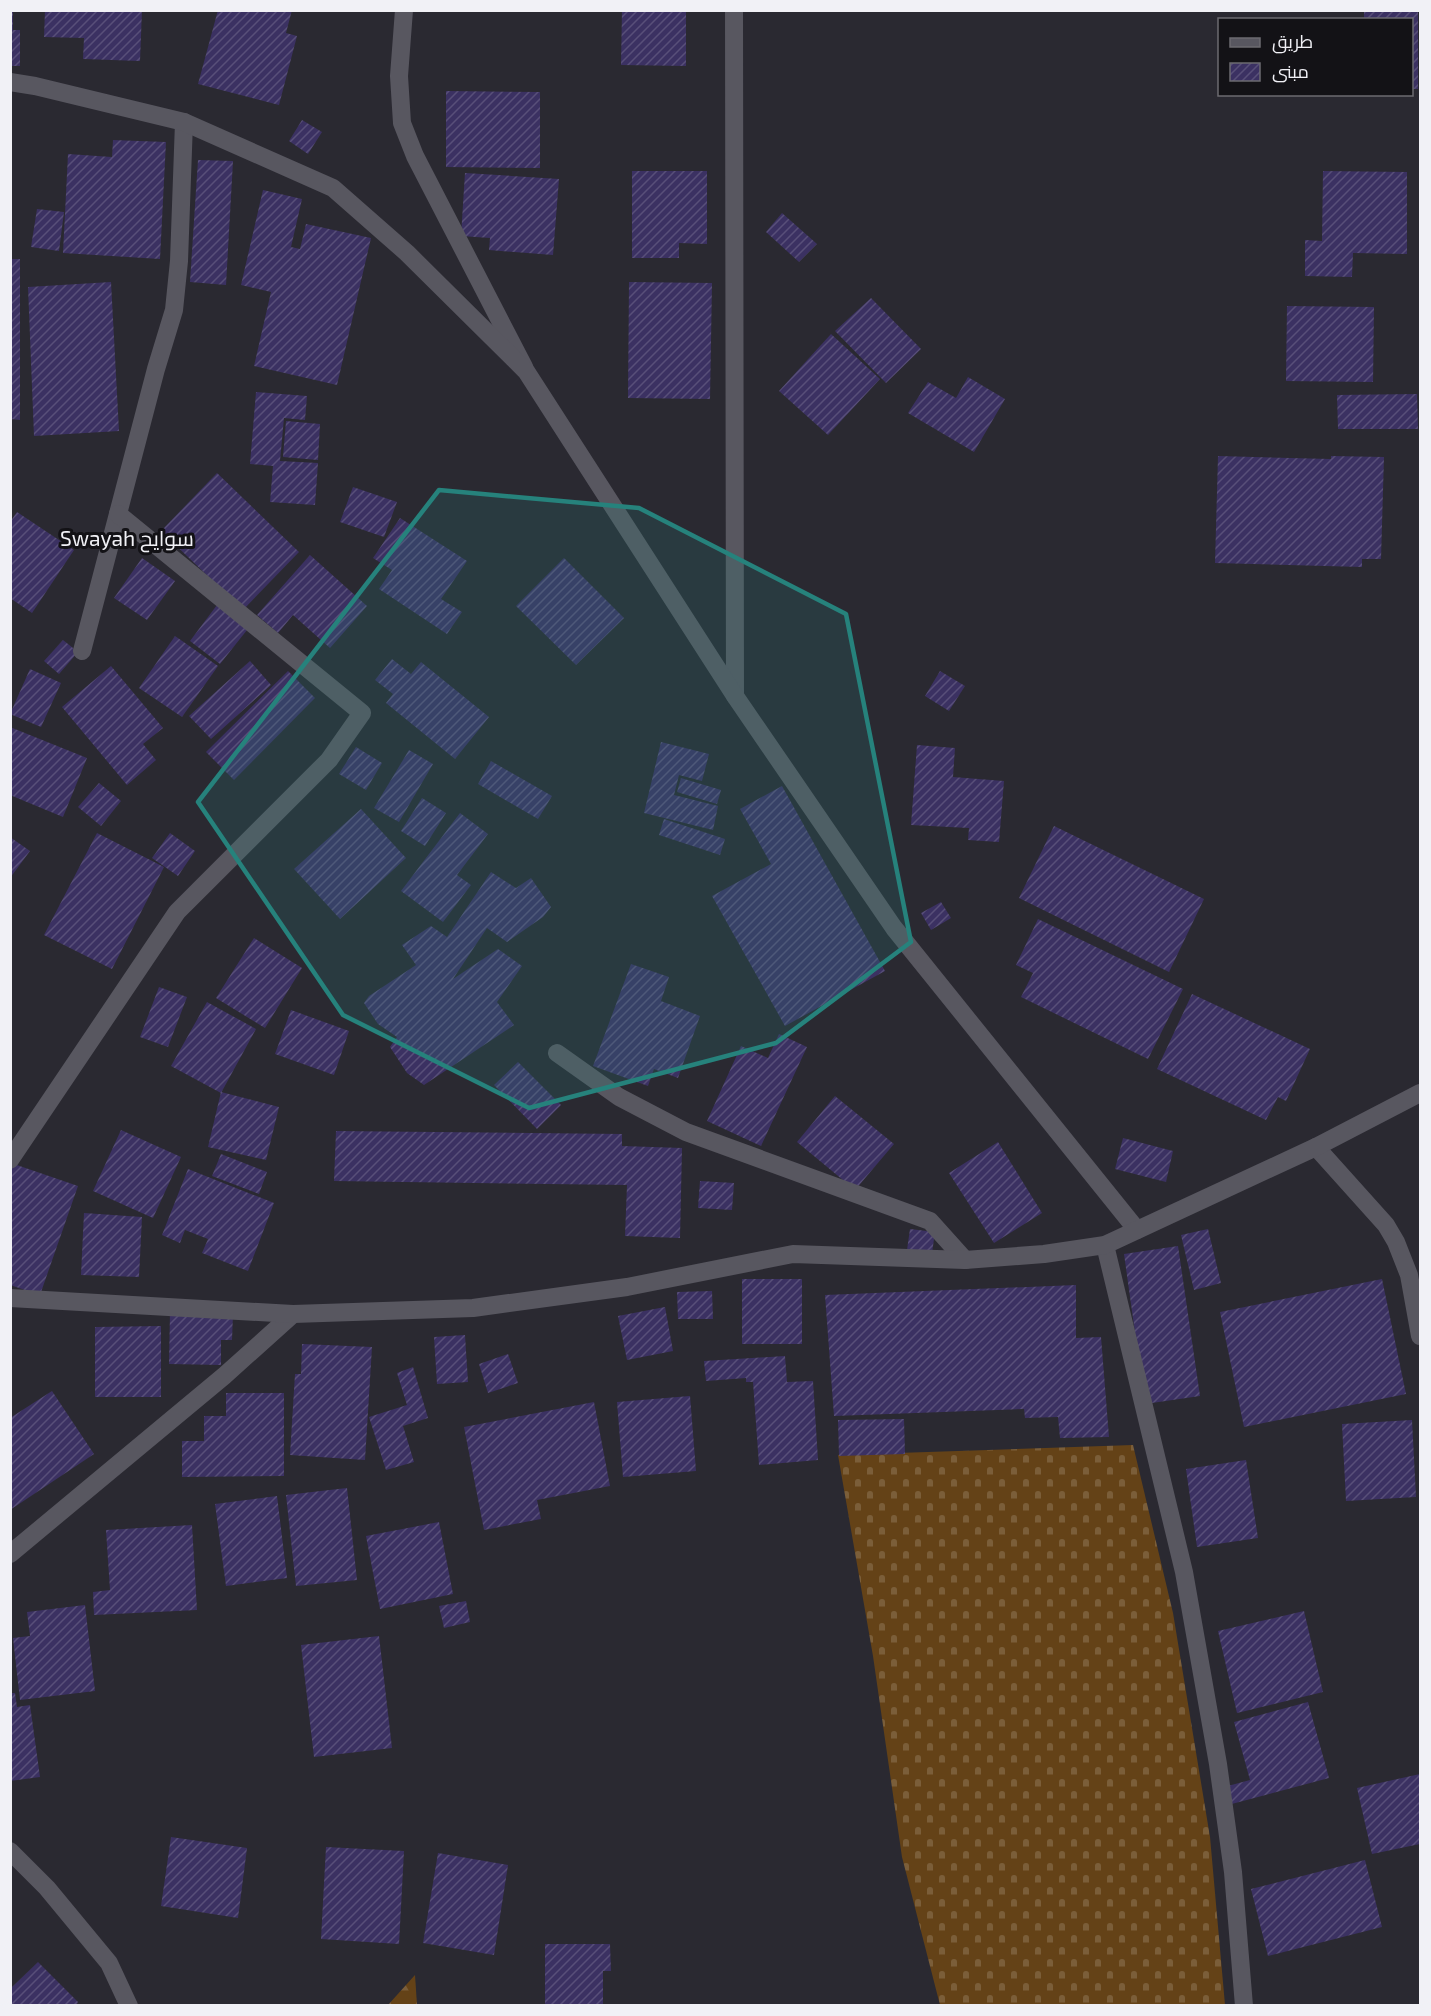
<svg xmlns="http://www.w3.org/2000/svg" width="1431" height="2016" font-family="'Exo 2',Cairo,sans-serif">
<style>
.forest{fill:url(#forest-firs)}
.cemetery{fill:url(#cemetery-stones)}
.building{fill:url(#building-hatch)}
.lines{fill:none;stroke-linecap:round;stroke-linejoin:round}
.minor{stroke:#585760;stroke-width:18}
.tertiary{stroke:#585760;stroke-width:18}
.marked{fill:#26827c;fill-opacity:0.2;stroke:#26827c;stroke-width:4.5;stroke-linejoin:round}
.labels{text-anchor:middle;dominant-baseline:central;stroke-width:6;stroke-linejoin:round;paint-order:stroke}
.quarter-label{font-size:21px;fill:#f1f1f6;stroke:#131216}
</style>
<defs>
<pattern id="forest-firs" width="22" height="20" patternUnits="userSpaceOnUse" patternTransform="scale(1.5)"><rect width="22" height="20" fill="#644217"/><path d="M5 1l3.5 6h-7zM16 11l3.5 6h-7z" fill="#7b5e39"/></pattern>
<pattern id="cemetery-stones" width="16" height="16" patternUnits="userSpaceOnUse" patternTransform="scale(1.5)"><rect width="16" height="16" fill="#644217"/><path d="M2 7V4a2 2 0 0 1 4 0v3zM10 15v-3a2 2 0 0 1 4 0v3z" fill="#7b5e39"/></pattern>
<pattern id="building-hatch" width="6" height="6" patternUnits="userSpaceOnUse" patternTransform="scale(1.5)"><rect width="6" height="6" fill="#3b3162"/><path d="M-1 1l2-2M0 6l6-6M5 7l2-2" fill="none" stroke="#584f79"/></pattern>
</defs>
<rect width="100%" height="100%" fill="#2a2931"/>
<polygon class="forest" points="415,1975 417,2005 388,2005"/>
<polygon class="cemetery" points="1133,1445 1173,1613 1210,1837 1225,2005 940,2005 902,1857 873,1656 838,1455"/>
<g class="building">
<polygon points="10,10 13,10 13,30 20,30 20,66 10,66"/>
<polygon points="45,10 142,10 140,61 83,59 84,38 44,37"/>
<polygon points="218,10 292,10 286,33 297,36 279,105 198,84"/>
<polygon points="622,10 686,10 686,66 621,65"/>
<polygon points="1364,10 1418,10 1418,89 1412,89 1412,20 1364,20"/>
<polygon points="446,91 540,92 540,168 446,167"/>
<polygon points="302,120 322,132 308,154 289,141"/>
<polygon points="113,140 166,142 160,259 63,253 68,154 112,157"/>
<polygon points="198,160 233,161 226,285 190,282"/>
<polygon points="632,171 707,171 707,244 679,243 679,258 632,258"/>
<polygon points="1323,171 1407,172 1407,254 1353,253 1352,277 1305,276 1305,240 1322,241"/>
<polygon points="465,173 559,179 553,255 489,250 490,238 461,236"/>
<polygon points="263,190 302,199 291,247 300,249 306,224 371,238 337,385 254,366 271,292 241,285"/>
<polygon points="37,209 64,212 59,251 31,247"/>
<polygon points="782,213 817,244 799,262 766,232"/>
<polygon points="10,259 20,259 20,420 10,419"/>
<polygon points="111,282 119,431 34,436 28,287"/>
<polygon points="629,282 712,283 710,399 628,398"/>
<polygon points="871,298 921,349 886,383 835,331"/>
<polygon points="1287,306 1374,307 1373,382 1286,381"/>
<polygon points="831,334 880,379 828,435 779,391"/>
<polygon points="968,377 1005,399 974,452 908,413 928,382 956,398"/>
<polygon points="256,392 307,396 305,420 284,418 280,461 318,463 315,505 270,502 273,466 250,464"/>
<polygon points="1417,394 1418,429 1338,429 1337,395"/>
<polygon points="286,421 320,424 318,460 283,457"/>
<polygon points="1218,456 1331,459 1331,456 1384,457 1381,559 1362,559 1362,567 1215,563"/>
<polygon points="217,473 299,552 243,610 161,531"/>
<polygon points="353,487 397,502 384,537 340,522"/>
<polygon points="17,512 74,550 32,613 10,598 10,522"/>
<polygon points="400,518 467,561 441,599 462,612 447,634 379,589 392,570 373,558"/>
<polygon points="310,555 367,606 330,648 293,615 278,633 257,615"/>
<polygon points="142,558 175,581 147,620 114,598"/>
<polygon points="564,558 624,618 576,665 516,606"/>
<polygon points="220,601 251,625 220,664 190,641"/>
<polygon points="175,636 218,666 182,717 139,688"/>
<polygon points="63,640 78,652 59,674 44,661"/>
<polygon points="392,659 411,674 421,662 489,717 455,759 386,703 393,694 375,680"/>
<polygon points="250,661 271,685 211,739 189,716"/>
<polygon points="111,666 163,728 143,744 156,760 127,785 62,707"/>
<polygon points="30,669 61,683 41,727 10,714"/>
<polygon points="288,671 315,698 234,780 206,752"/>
<polygon points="940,671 965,686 949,711 925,696"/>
<polygon points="10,727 87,758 63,817 10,795"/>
<polygon points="661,742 709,754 702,781 679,775 674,795 718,806 713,830 644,813"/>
<polygon points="917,745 955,748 953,777 1004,781 999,842 968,840 969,828 911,825"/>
<polygon points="356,747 382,763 366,790 339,774"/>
<polygon points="409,750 433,764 399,822 374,808"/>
<polygon points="491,761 552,796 538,819 478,784"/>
<polygon points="681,778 721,790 717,804 677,792"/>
<polygon points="99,783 121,801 101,826 78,807"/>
<polygon points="782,786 885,971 785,1026 712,896 771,864 740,809"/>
<polygon points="422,798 446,813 425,846 401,831"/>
<polygon points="361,809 406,858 340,919 294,869"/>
<polygon points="460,813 488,834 457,875 471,885 443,922 401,891"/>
<polygon points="664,819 725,839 720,855 659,835"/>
<polygon points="1054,826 1204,899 1169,972 1019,898"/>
<polygon points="97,833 164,867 112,969 44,935"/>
<polygon points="170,833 195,851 178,876 152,858"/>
<polygon points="10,837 30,851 10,878"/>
<polygon points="491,872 516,888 531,878 551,907 543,917 507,942 487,928 453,979 498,949 522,966 497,1002 514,1025 424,1085 407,1073 390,1047 397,1037 378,1024 364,1003 369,996 416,965 402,945 431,926 447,937"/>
<polygon points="941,902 951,918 931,930 921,913"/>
<polygon points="1038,919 1183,989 1148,1059 1021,997 1033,973 1016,965"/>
<polygon points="254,938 302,968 265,1028 216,998"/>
<polygon points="631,964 669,977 661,1001 700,1016 678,1078 654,1069 648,1086 593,1066"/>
<polygon points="159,987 187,997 168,1047 140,1037"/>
<polygon points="1192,994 1310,1049 1286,1101 1278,1097 1266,1120 1157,1069"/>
<polygon points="207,1002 256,1029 221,1093 171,1066"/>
<polygon points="291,1010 349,1031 334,1075 275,1054"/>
<polygon points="779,1034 807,1047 761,1146 707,1121 741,1046 768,1058"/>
<polygon points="518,1062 561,1105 537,1129 494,1085"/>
<polygon points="221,1092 279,1107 266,1160 208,1147"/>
<polygon points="835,1096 894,1144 855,1190 797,1142"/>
<polygon points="121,1130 181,1157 153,1218 93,1191"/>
<polygon points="336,1131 622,1134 622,1146 682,1148 680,1238 625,1236 627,1185 334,1181"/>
<polygon points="1123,1138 1173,1151 1166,1182 1115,1169"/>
<polygon points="998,1142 1042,1213 994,1243 949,1173"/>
<polygon points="221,1154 267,1172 259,1194 212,1176"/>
<polygon points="11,1163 78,1186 40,1295 10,1285"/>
<polygon points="188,1169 274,1203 248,1271 202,1253 208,1239 185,1230 180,1243 162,1235"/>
<polygon points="700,1181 734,1183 732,1210 698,1208"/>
<polygon points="84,1213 142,1217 139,1277 81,1275"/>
<polygon points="910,1229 935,1232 932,1253 907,1250"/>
<polygon points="1208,1229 1221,1283 1194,1290 1181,1235"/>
<polygon points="1178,1246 1200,1396 1145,1404 1124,1254"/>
<rect x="742" y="1279" width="60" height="65"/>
<polygon points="1382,1279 1406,1394 1244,1427 1220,1312"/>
<polygon points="1076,1285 1076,1338 1101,1337 1109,1437 1060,1438 1058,1417 1025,1418 1024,1409 834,1416 825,1295"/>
<polygon points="712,1291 713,1319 678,1319 677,1292"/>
<polygon points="665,1307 673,1351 627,1360 618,1316"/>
<polygon points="170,1312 233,1314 232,1340 221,1340 221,1365 169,1364"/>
<polygon points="161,1326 161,1397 95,1397 95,1327"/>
<polygon points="465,1335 468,1382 437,1384 434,1337"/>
<polygon points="302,1344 372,1347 365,1460 290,1455 295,1374 301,1374"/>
<polygon points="508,1354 518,1383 488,1393 479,1364"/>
<polygon points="785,1356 787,1382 813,1381 818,1460 759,1465 753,1382 746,1382 746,1378 706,1381 704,1361"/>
<polygon points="413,1367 428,1418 403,1426 414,1462 386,1470 369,1417 407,1405 397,1373"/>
<polygon points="52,1391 94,1454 10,1510 10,1418"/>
<polygon points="226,1393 284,1393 284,1476 182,1477 182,1441 204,1441 204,1416 226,1416"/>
<polygon points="690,1396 696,1471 623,1477 617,1402"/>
<polygon points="594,1402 610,1486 537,1500 541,1519 484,1530 464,1427"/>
<polygon points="904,1419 905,1454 839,1456 838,1420"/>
<polygon points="1412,1420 1416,1497 1346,1501 1342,1424"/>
<polygon points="1246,1460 1258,1538 1197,1547 1186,1469"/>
<polygon points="347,1488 357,1580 296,1586 286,1495"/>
<polygon points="277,1496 287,1578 226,1586 215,1504"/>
<polygon points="439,1522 453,1594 380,1609 366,1536"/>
<polygon points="192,1525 197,1610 94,1615 93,1592 110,1590 106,1530"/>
<polygon points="466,1601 470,1622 444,1628 439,1606"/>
<polygon points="85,1605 95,1691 20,1700 13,1638 30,1636 27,1612"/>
<polygon points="1304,1611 1323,1692 1237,1713 1218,1631"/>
<polygon points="379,1636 392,1748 314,1757 301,1645"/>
<polygon points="10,1693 15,1693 17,1707 30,1705 40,1777 10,1781"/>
<polygon points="1308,1702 1329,1778 1228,1805 1224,1787 1250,1780 1234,1722"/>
<polygon points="1420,1774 1420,1844 1372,1854 1357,1788"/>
<polygon points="171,1837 247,1848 238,1918 161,1906"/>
<polygon points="326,1847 404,1851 399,1944 321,1939"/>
<polygon points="438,1853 508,1865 494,1955 423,1943"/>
<polygon points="1365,1860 1382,1927 1268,1956 1251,1889"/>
<polygon points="545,1944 610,1944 611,1971 603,1971 603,2005 545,2005"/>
<polygon points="38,1962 78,2002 77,2004 79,2006 10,2006 10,1989"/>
</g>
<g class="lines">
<g class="minor">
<polyline points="404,10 399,76 402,123 415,156 524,367"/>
<polyline points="734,10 735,696"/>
<polyline points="82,651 156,369 174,310 179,261 184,122"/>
<polyline points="557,1053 619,1097 686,1132 930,1221 965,1260"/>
<polyline points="1316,1147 1386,1225 1396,1242 1409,1275 1420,1336"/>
<polyline points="10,1160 177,912 329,760 362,713 118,514"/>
<polyline points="1105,1245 1184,1572 1218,1764 1233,1872 1244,2006"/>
<polyline points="10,1554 224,1376 293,1314"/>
<polyline points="10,1851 47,1888 109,1963 129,2006"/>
</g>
<g class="tertiary">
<polyline points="10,82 35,86 184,122 333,188 407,253 526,371 735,696 894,928 1137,1230"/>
<polyline points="10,1298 293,1314 473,1308 627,1287 793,1254 965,1260 1044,1254 1105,1245 1316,1147 1420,1093"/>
</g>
</g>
<path class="marked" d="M439,490L639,508L846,614L911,942L776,1043L529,1108L343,1015L198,802Z"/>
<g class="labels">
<g class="quarter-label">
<text x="127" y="537">Swayah سوايح</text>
</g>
</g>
<rect width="1431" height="2016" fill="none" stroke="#f1f1f6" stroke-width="24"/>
<rect x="1218" y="18" width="195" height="78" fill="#131216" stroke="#6c6b70" stroke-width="1.5"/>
<rect x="1230" y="38" width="30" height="9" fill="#585760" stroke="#6c6b70" stroke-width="1.5"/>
<text x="1272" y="48" font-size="18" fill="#f1f1f6">طريق</text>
<rect x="1230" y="63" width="30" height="18" fill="url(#building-hatch)" stroke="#6c6b70" stroke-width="1.5"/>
<text x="1272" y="78" font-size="18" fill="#f1f1f6">مبنى</text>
</svg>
